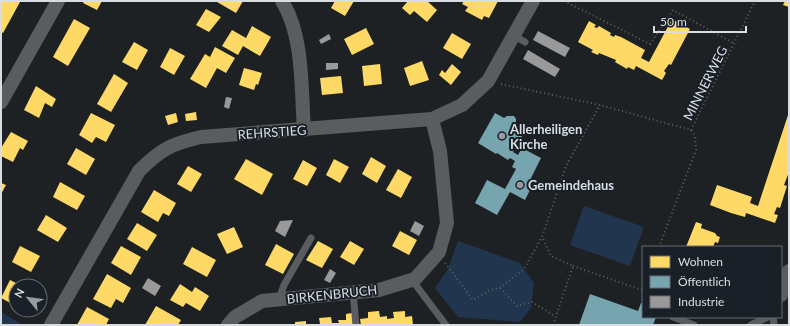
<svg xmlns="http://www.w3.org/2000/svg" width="790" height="326" font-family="Lato,sans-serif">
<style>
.green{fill:#21354e}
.homes{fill:#ffd966}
.public{fill:#76a5af}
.industry{fill:#999}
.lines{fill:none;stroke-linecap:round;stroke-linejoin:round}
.path{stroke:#5f6062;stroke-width:2;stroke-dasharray:1 3;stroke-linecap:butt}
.lane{stroke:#5a5c5e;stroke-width:7}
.street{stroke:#5a5c5e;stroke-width:14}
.poi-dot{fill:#989ba0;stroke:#1a2028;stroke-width:1.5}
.labels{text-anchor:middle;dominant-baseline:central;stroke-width:4;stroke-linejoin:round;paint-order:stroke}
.street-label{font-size:13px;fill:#d9dde2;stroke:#1a2028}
.poi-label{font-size:13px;font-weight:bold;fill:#d9dde2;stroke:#1a2028;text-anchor:start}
</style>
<rect width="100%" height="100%" fill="#1e2124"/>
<g class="green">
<polygon points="584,206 644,227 630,266 570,245"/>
<polygon points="458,241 520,263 534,283 531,308 520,322 458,317 435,288 448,269"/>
<polygon points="1,312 23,325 1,325"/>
</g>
<g class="homes">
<polygon points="1,1 20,2 3,33 1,32"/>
<polygon points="84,1 102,1 97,10 83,3"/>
<polygon points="218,1 243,1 236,13 217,2"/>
<polygon points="335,1 354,1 345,16 331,8"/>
<polygon points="408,1 427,1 437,10 427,22 414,11 410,15 402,8"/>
<polygon points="464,1 498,1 489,18 484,16 482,20 465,11 468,7 462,4"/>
<polygon points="785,1 789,1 789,7 783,5"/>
<polygon points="206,9 221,17 209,32 196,25"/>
<polygon points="74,19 90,28 68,66 53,57"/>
<polygon points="672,19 690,29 671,65 669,64 664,71 666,73 662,80 636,66 634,70 628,67 627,69 615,62 616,60 599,53 598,55 591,52 593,50 578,42 589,21 596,25 594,27 597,28 599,26 611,33 610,35 614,37 615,35 621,37 645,50 641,58 649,62"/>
<polygon points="252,26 271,37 260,56 243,46 238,55 222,46 232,30 246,38"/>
<polygon points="366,28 374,44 352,55 344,39"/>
<polygon points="452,33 471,44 462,59 443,48"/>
<polygon points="134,42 148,50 137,70 122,62"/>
<polygon points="215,47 235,58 226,73 217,68 206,88 190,79 205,54 210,57"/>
<polygon points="170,48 185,56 174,75 160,67"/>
<polygon points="422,61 429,80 410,86 404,68"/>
<polygon points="380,64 382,84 364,86 362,66"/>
<polygon points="452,64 461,72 451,85 439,75 442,70 445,73"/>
<polygon points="244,68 262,73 258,85 256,84 254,90 239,85"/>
<polygon points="114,74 128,83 111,112 97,104"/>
<polygon points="341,76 343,93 322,95 320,78"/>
<polygon points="36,86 56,99 52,107 45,103 39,118 24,110"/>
<polygon points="196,112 197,120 186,121 185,114"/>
<polygon points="789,112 789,172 784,185 787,186 780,208 777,207 774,214 778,215 775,223 746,213 745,217 731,213 710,205 717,185 752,197 750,203 758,206"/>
<polygon points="91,113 115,125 106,142 96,137 92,143 79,135"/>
<polygon points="176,113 178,122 168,125 165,116"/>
<polygon points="11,132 28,141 23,150 20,148 13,162 1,156 1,148"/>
<polygon points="76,148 95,159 86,175 67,164"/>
<polygon points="371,157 386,166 377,183 362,174"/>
<polygon points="246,159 273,174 262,195 234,179"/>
<polygon points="334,159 349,167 340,183 326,175"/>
<polygon points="303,160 317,168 307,186 293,179"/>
<polygon points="188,166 202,174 191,192 177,184"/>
<polygon points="398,169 412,177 401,198 386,190"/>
<polygon points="60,182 85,196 77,210 53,197"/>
<polygon points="1,183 6,185 1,194"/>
<polygon points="154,190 176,203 169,216 163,213 158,222 141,212"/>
<polygon points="46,215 67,228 58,242 37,230"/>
<polygon points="696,222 702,224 701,228 715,233 717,236 720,237 718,243 715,242 713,247 686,247"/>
<polygon points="137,223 157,235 147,251 127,239"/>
<polygon points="234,227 243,247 227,254 217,234"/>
<polygon points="400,231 417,240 409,255 392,246"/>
<polygon points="318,241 333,249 322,268 306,260"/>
<polygon points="350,241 364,249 354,265 340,257"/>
<polygon points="276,244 294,254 283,274 265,265"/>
<polygon points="20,246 40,256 31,272 12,262"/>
<polygon points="121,246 141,257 131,275 111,263"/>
<polygon points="192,247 216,260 207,277 183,264"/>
<polygon points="107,274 131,288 123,303 116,299 111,308 93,299"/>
<polygon points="10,280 22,286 16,286 16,306 1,298"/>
<polygon points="180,284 192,292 195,287 209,296 200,311 186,303 183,307 170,300"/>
<polygon points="156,306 181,320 178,325 145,325"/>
<polygon points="87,307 109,319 106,325 77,325"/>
<polygon points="379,311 380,317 387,316 387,319 394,318 393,312 405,311 405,317 412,316 413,325 361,325 360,319 368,318 368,312"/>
<polygon points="352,313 353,325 316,325 320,324 319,318 331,317 332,323 339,323 338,320 346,320 346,314"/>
<polygon points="306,321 306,325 295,325 295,322"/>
</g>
<g class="public">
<polygon points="495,113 504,118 507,116 514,116 516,119 516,124 526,129 513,152 518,155 522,148 541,158 531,178 535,180 525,200 510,192 497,215 475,203 487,180 505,189 516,169 512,167 515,161 510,158 508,160 497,153 496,154 478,143"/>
<polygon points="590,294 638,311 641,303 643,304 643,317 656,317 653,325 579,325"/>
</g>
<g class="industry">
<polygon points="538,31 570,48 565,57 533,40"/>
<polygon points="329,34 331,39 321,44 319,40"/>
<polygon points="528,50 560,69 555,77 523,59"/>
<polygon points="326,63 338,63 338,69 326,70"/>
<polygon points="226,97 232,98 229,109 224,107"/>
<polygon points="293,220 285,237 275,231 280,221"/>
<polygon points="415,221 424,226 419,236 410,231"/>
<polygon points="330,269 336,273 330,283 324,280"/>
<polygon points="148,278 161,286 155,296 142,288"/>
</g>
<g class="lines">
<g class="path">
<polyline points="564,1 650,44 673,10 735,44"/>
<polyline points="501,84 600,105 691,130 695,136 696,150 659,247"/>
<polyline points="691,130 755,1"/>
<polyline points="445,263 473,300 490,290 500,288 524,269 542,237"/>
<polyline points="573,266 642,290 643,289"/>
<polyline points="500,288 517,306 532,302 555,316"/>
<polyline points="553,325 573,266 551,256 542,237 566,166 600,105"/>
<polyline points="788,325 789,322"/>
</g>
<g class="lane">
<polyline points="513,35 525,42"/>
<polyline points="412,280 446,325"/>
<polyline points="353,292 356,325"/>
<polyline points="279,299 284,285 311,238"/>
<polyline points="673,317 694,325"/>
<polyline points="773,317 774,325"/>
<polyline points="751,325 768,317"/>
</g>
<g class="street">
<path d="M282,1C304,36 301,90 304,130"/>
<polyline points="1,102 58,1"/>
<polyline points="781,295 789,271"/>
<path d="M51,325L139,171C161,149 171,144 201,137L432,119L462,105L488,81L533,1"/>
<polyline points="228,325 235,317 262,301 379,290 415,279 439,252 447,223 440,151 432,119"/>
</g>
</g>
<g class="poi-dot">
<circle cx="502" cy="136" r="4"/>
<circle cx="520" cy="185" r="4"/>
</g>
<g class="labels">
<g class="street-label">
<text transform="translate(705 83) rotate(-63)">MINNERWEG</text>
<text transform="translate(272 132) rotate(-4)">REHRSTIEG</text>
<text transform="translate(332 294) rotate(-6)">BIRKENBRUCH</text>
</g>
<g class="poi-label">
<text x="510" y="129">Allerheiligen<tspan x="510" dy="15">Kirche</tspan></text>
<text x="528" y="185">Gemeindehaus</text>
</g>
</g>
<rect width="790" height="326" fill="none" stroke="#d9dde2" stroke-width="4"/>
<rect x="642" y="246" width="140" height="72" fill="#1a2028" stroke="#666c72"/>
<rect x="650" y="256" width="20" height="12" fill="#ffd966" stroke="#666c72"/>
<text x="678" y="266" font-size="12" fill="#d9dde2">Wohnen</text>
<rect x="650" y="276" width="20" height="12" fill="#76a5af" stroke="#666c72"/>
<text x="678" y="286" font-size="12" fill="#d9dde2">Öffentlich</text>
<rect x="650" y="296" width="20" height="12" fill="#999999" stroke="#666c72"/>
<text x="678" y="306" font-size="12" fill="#d9dde2">Industrie</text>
<g transform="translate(28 298) rotate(299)"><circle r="19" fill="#1a2028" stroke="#666c72"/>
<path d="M0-3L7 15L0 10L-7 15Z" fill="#989ba0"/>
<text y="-6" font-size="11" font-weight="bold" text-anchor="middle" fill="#d9dde2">N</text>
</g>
<path d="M654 26v6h92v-6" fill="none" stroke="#d9dde2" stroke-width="2"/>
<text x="660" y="26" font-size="12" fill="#d9dde2" stroke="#1a2028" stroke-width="3" paint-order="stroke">50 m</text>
</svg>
